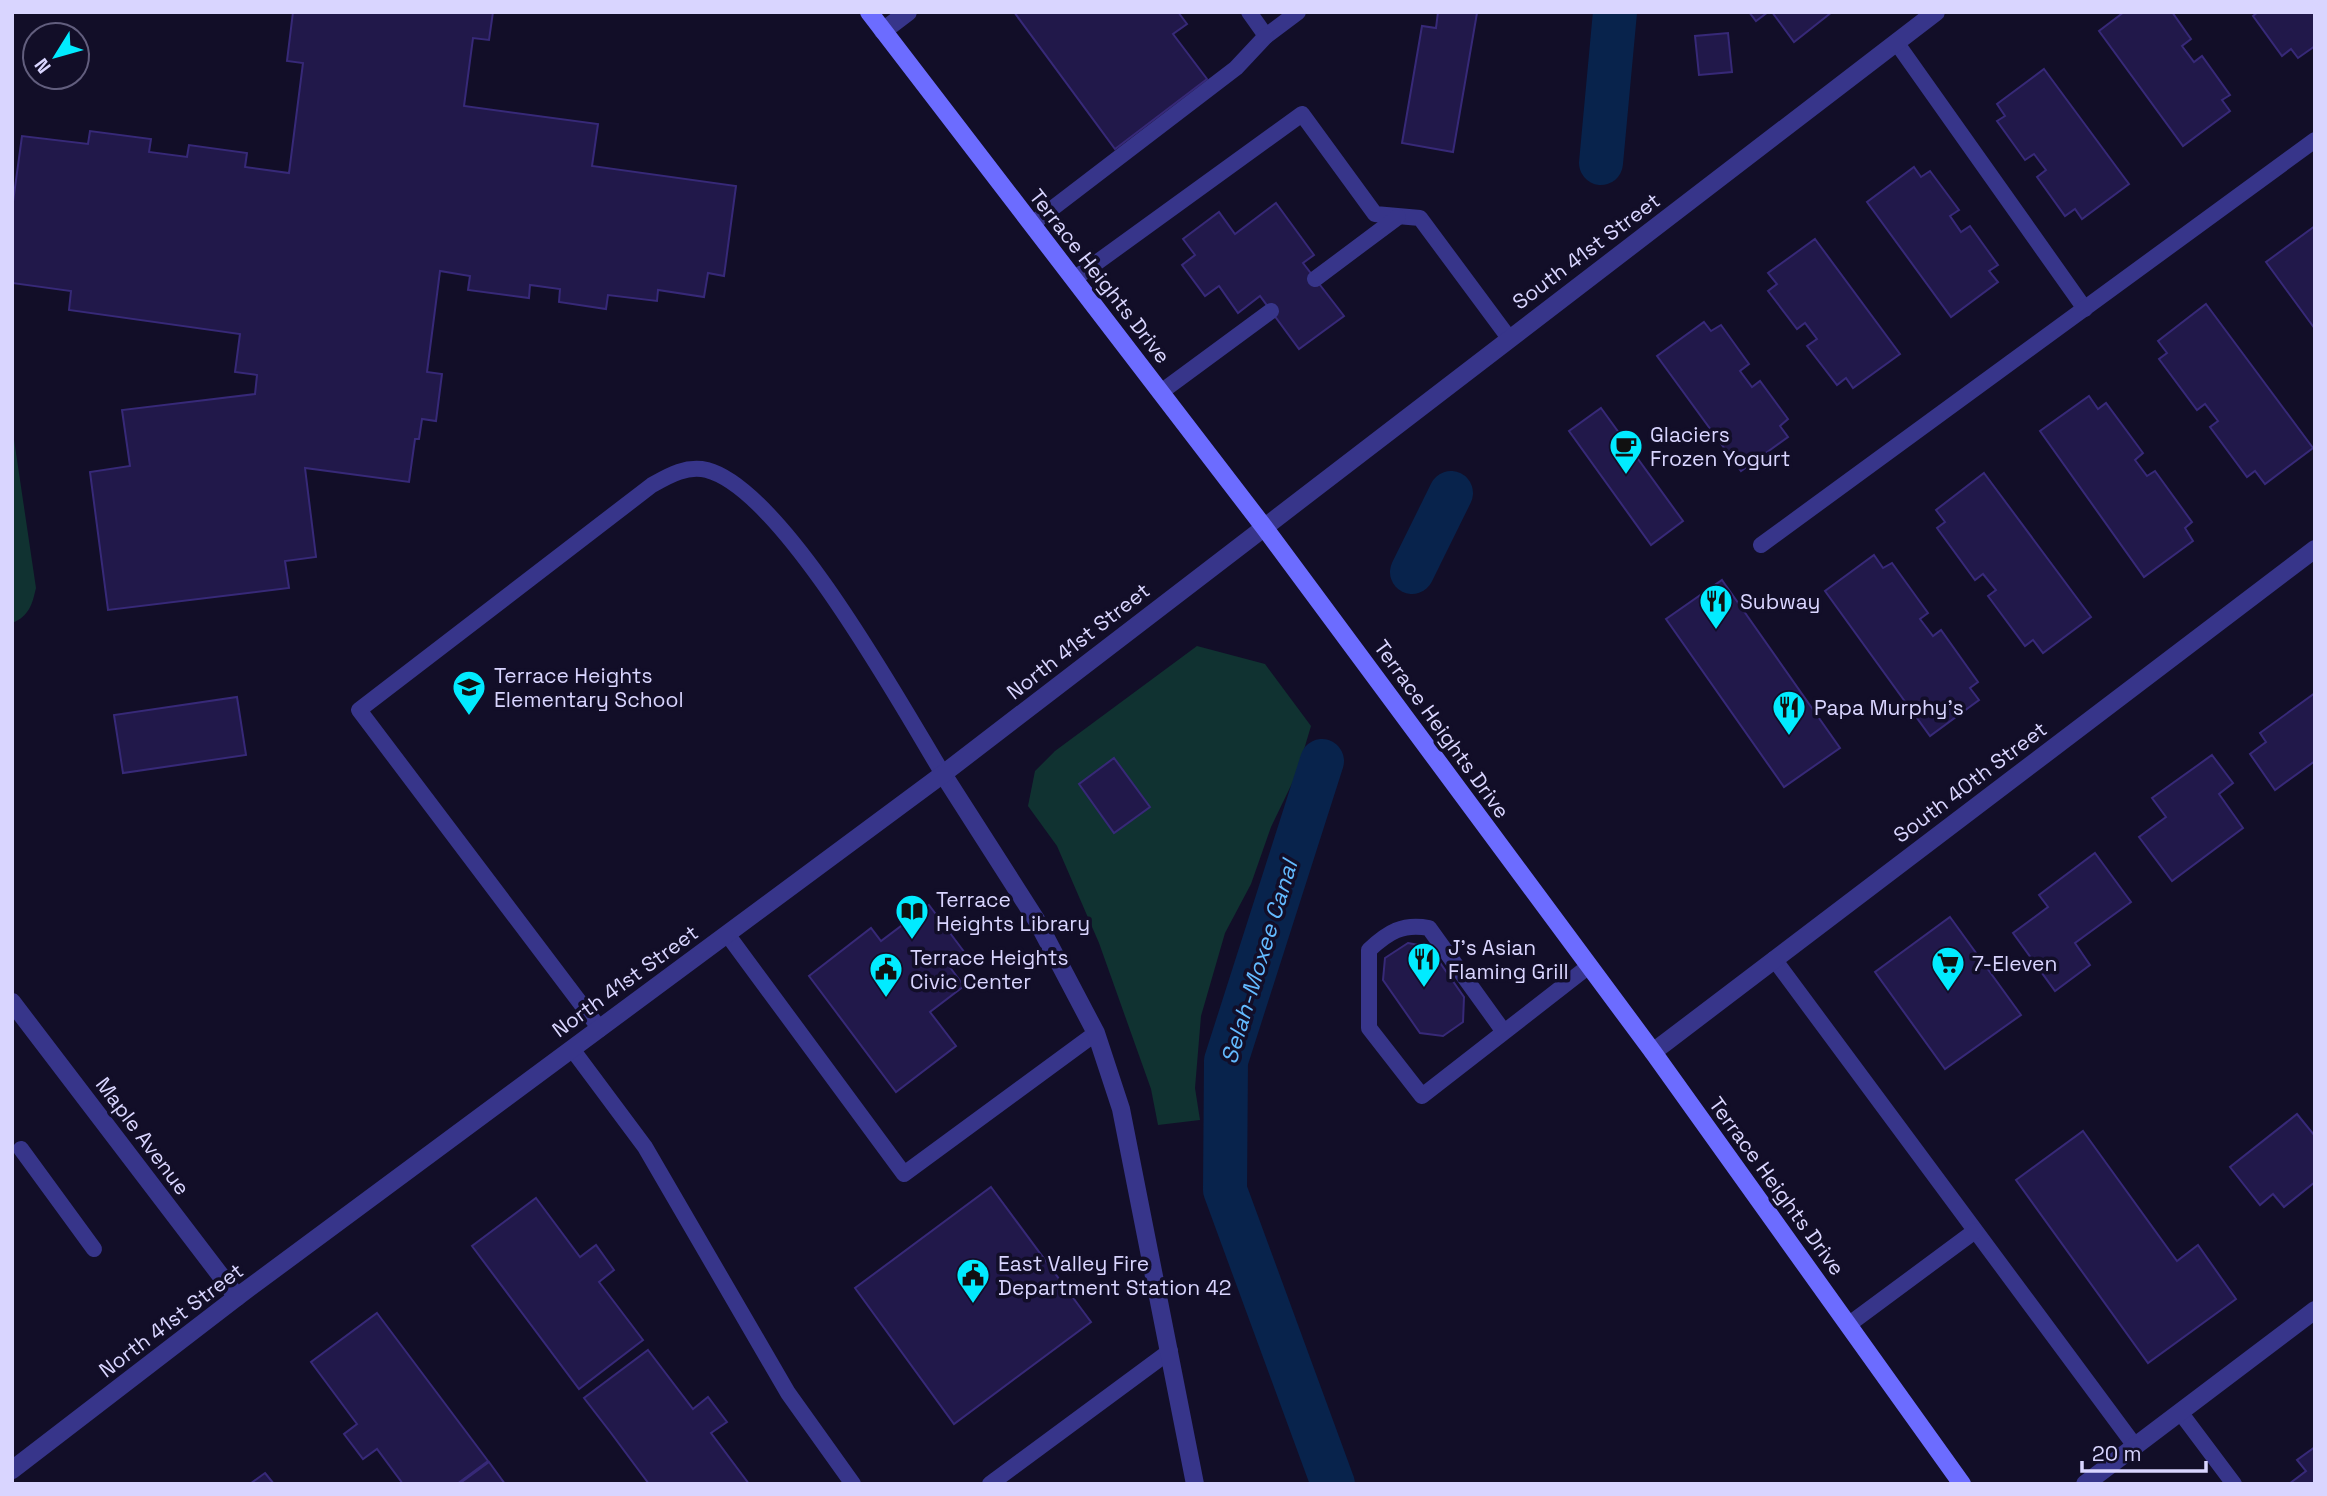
<svg xmlns="http://www.w3.org/2000/svg" width="2327" height="1496" font-family="'Space Grotesk',sans-serif">
<style>
.green{fill:#103231}
.lines{fill:none;stroke-linecap:round;stroke-linejoin:round}
.canal{stroke:#08234c;stroke-width:44}
.building{fill:#21184a;stroke:#372978;stroke-width:2}
.lane{stroke:#37358a;stroke-width:16}
.street{stroke:#37358a;stroke-width:18}
.secondary{stroke:#6c6cff;stroke-width:18}
.labels{text-anchor:middle;dominant-baseline:central;stroke-width:7;stroke-linejoin:round;paint-order:stroke}
.street-label{font-size:21px;fill:#d9d5ff;stroke:#120e28}
.poi-label{font-size:21px;fill:#d9d5ff;stroke:#120e28;text-anchor:start}
.water-label{font-size:23px;font-style:italic;fill:#63baff;stroke:#120e28}
</style>
<rect width="100%" height="100%" fill="#120e28"/>
<g class="green">
<path d="M12,426L36,588C32,605 29,616 12,623Z"/>
<polygon points="1197,646 1265,664 1311,726 1297,773 1271,827 1251,884 1225,933 1201,1016 1195,1088 1200,1120 1158,1125 1151,1089 1099,943 1057,846 1028,806 1035,771 1055,751"/>
</g>
<g class="lines">
<g class="canal">
<polyline points="1601,163 1615,12"/>
<polyline points="1412,572 1451,493"/>
<polyline points="1322,761 1226,1061 1225,1190 1333,1484"/>
</g>
</g>
<g class="building">
<polygon points="293,12 493,12 489,40 473,38 464,106 598,124 592,166 736,186 724,276 708,273 704,297 658,290 657,301 608,295 606,309 559,302 560,289 530,285 529,298 468,290 470,276 440,271 427,372 442,374 436,421 422,419 419,439 415,439 409,482 305,468 316,557 285,561 289,588 108,610 90,472 130,466 122,410 255,394 257,375 235,372 240,334 69,310 71,291 12,283 12,209 22,136 88,144 90,131 151,139 149,152 187,157 189,145 247,153 245,167 289,173 303,63 287,61"/>
<polygon points="1014,12 1178,12 1187,24 1173,34 1207,79 1115,149"/>
<polygon points="1438,12 1477,13 1453,152 1402,143 1422,26 1436,28"/>
<polygon points="1749,12 1768,12 1756,21"/>
<polygon points="1772,12 1832,12 1794,42"/>
<polygon points="2124,12 2172,12 2191,39 2182,46 2194,62 2202,56 2230,95 2222,100 2230,111 2183,146 2099,31"/>
<polygon points="2258,12 2315,12 2315,46 2298,58 2291,49 2282,56 2253,16"/>
<polygon points="1728,33 1732,72 1699,75 1695,36"/>
<polygon points="2044,69 2129,184 2082,219 2075,209 2065,216 2037,177 2046,170 2034,154 2025,160 1997,121 2005,116 1997,104"/>
<polygon points="1914,167 1921,177 1930,171 1959,210 1950,216 1961,232 1970,226 1998,265 1989,271 1998,282 1951,317 1867,202"/>
<polygon points="1276,203 1314,255 1303,263 1344,316 1299,349 1260,296 1238,313 1219,286 1205,296 1182,265 1195,255 1183,239 1219,212 1235,234"/>
<polygon points="2315,226 2315,329 2266,262"/>
<polygon points="1815,239 1900,354 1853,388 1846,378 1837,385 1807,346 1817,339 1805,323 1797,329 1768,291 1777,284 1768,273"/>
<polygon points="2206,304 2313,448 2265,484 2255,471 2247,477 2210,427 2218,421 2205,404 2197,410 2159,359 2167,353 2158,341"/>
<polygon points="1704,322 1711,331 1721,325 1749,364 1740,371 1752,387 1760,381 1788,419 1780,426 1788,437 1741,471 1657,356"/>
<polygon points="2089,396 2098,409 2106,403 2143,453 2135,460 2147,476 2155,471 2192,522 2185,528 2193,541 2144,577 2040,431"/>
<polygon points="1601,408 1683,521 1651,545 1569,431"/>
<polygon points="1984,473 2091,617 2043,653 2033,640 2025,646 1988,596 1996,590 1983,574 1975,580 1937,528 1945,522 1936,510"/>
<polygon points="1874,555 1883,568 1892,563 1928,613 1920,619 1933,636 1941,630 1978,682 1970,688 1979,700 1930,736 1825,591"/>
<polygon points="1722,580 1840,748 1784,787 1666,619"/>
<polygon points="2315,693 2315,761 2275,790 2250,754 2266,742 2260,733"/>
<polygon points="237,697 246,755 123,773 114,715"/>
<polygon points="2212,755 2233,783 2219,794 2243,828 2172,881 2139,837 2166,817 2152,798"/>
<polygon points="1114,758 1150,807 1114,833 1079,784"/>
<polygon points="2095,853 2131,902 2075,943 2090,965 2055,991 2013,933 2048,907 2039,895"/>
<polygon points="929,905 965,953 949,966 964,986 930,1012 956,1046 896,1092 809,976 871,928 881,941"/>
<polygon points="1950,917 2021,1015 1945,1069 1875,972"/>
<polygon points="1408,943 1429,947 1464,997 1463,1022 1443,1036 1420,1033 1383,980 1385,958"/>
<polygon points="2297,1114 2315,1136 2315,1182 2284,1207 2273,1194 2260,1205 2230,1167"/>
<polygon points="2083,1131 2177,1261 2198,1245 2236,1299 2148,1363 2016,1180"/>
<polygon points="991,1187 1091,1322 954,1424 855,1288"/>
<polygon points="536,1198 580,1257 596,1245 614,1270 599,1282 643,1340 579,1389 472,1246"/>
<polygon points="377,1313 488,1461 457,1484 403,1484 377,1449 363,1459 344,1434 357,1424 311,1362"/>
<polygon points="648,1350 693,1409 708,1397 727,1422 711,1433 749,1484 649,1484 611,1433 584,1398"/>
<polygon points="2315,1447 2315,1484 2289,1484 2306,1471 2297,1460"/>
<polygon points="489,1462 505,1484 459,1484"/>
<polygon points="265,1473 274,1484 250,1484"/>
</g>
<g class="lines">
<g class="lane">
<polyline points="1249,12 1266,36 1298,12"/>
<polyline points="1896,42 2085,309"/>
<polyline points="1032,224 1236,68 1266,36"/>
<polyline points="1074,279 1302,114 1375,214 1420,218 1509,338"/>
<polyline points="1315,279 1398,217"/>
<polyline points="1161,392 1271,311"/>
<polyline points="1761,545 2315,140"/>
<polyline points="727,934 904,1174 1096,1033"/>
<polyline points="1774,959 2135,1446"/>
<path d="M600,1029L359,710L652,485C668,476 686,465 707,470C783,490 901,705 943,774"/>
<path d="M1504,1032L1429,928C1403,923 1388,932 1369,950V1028L1422,1096L1589,966"/>
<polyline points="572,1049 645,1147 788,1393 853,1484"/>
<polyline points="21,1149 94,1249"/>
<polyline points="1848,1325 1975,1231"/>
<polyline points="2180,1412 2234,1484"/>
<polyline points="990,1484 1170,1351"/>
</g>
<g class="street">
<polyline points="883,31 908,12"/>
<polyline points="943,774 1037,921 1096,1033 1121,1109 1195,1484"/>
<polyline points="12,1002 237,1297"/>
<polyline points="1653,1052 2315,549"/>
<polyline points="12,1470 237,1297 943,774 1936,12"/>
<polyline points="2085,1484 2315,1310"/>
</g>
<polyline class="secondary" points="869,12 1264,527 1653,1052 1962,1484"/>
</g>
<defs>
<symbol id="cafe-pin" viewBox="-11 -11 22 30"><path d="M0 17L-7.5 6A9.5 9.5 0 1 1 7.5 6Z" fill="#01ebff" stroke="#120e28"/><path d="M-5.5-4.5H6V0H3Q3 3.5 0 3.5H-2.5Q-5.5 3.5-5.5 0ZM3-3.2v2h1.7v-2ZM-6 4.5H4V6H-6Z" fill="#111"/></symbol>
<symbol id="restaurant-pin" viewBox="-11 -11 22 30"><path d="M0 17L-7.5 6A9.5 9.5 0 1 1 7.5 6Z" fill="#01ebff" stroke="#120e28"/><path d="M-5-6h1v4h1v-4h1v4h1v-4h1v5L-1.5 .5V6h-2V.5L-5-1ZM5-6V6H3V1.5H1.5Q1.5-4 5-6Z" fill="#111"/></symbol>
<symbol id="school-pin" viewBox="-11 -11 22 30"><path d="M0 17L-7.5 6A9.5 9.5 0 1 1 7.5 6Z" fill="#01ebff" stroke="#120e28"/><path d="M0-5L7-2L0 1L-7-2ZM-4 1L0 2.5L4 1V4Q0 6-4 4Z" fill="#111"/></symbol>
<symbol id="library-pin" viewBox="-11 -11 22 30"><path d="M0 17L-7.5 6A9.5 9.5 0 1 1 7.5 6Z" fill="#01ebff" stroke="#120e28"/><path d="M-6-4Q-3-5.5-.7-3.5V5Q-3 3-6 4ZM6-4Q3-5.5 .7-3.5V5Q3 3 6 4Z" fill="#111"/></symbol>
<symbol id="supermarket-pin" viewBox="-11 -11 22 30"><path d="M0 17L-7.5 6A9.5 9.5 0 1 1 7.5 6Z" fill="#01ebff" stroke="#120e28"/><path d="M-6-5.5h2.5l.6 2H6L4.5 2H-2.5L-4.4-4H-6ZM-1.5 3.2a1.3 1.3 0 1 0 .1 0ZM3 3.2a1.3 1.3 0 1 0 .1 0Z" fill="#111"/></symbol>
<symbol id="civic-pin" viewBox="-11 -11 22 30"><path d="M0 17L-7.5 6A9.5 9.5 0 1 1 7.5 6Z" fill="#01ebff" stroke="#120e28"/><path d="M-.6-6.5H3V-4.5H.6V-3L4-1V1h2V6H-6V1h2V-1L-.6-3ZM-1.2 2.5V6h2.4V2.5Z" fill="#111"/></symbol>
</defs>
<g fill-rule="evenodd">
<use href="#cafe-pin" x="1607" y="427" width="38" height="52"/>
<use href="#restaurant-pin" x="1697" y="582" width="38" height="52"/>
<use href="#school-pin" x="450" y="668" width="38" height="52"/>
<use href="#restaurant-pin" x="1770" y="688" width="38" height="52"/>
<use href="#library-pin" x="893" y="892" width="38" height="52"/>
<use href="#restaurant-pin" x="1405" y="940" width="38" height="52"/>
<use href="#supermarket-pin" x="1929" y="944" width="38" height="52"/>
<use href="#civic-pin" x="867" y="950" width="38" height="52"/>
<use href="#civic-pin" x="954" y="1256" width="38" height="52"/>
</g>
<g class="labels">
<g class="street-label">
<text transform="translate(1586 251) rotate(-37)">South 41st Street</text>
<text transform="translate(1100 276) rotate(52)">Terrace Heights Drive</text>
<text transform="translate(1078 641) rotate(-38)">North 41st Street</text>
<text transform="translate(1442 729) rotate(54)">Terrace Heights Drive</text>
<text transform="translate(1970 782) rotate(-37)">South 40th Street</text>
<text transform="translate(625 981) rotate(-36)">North 41st Street</text>
<text transform="translate(143 1136) rotate(53)">Maple Avenue</text>
<text transform="translate(1777 1186) rotate(54)">Terrace Heights Drive</text>
<text transform="translate(171 1320) rotate(-37)">North 41st Street</text>
</g>
<g class="poi-label">
<text x="1650" y="434">Glaciers<tspan x="1650" dy="24">Frozen Yogurt</tspan></text>
<text x="1740" y="601">Subway</text>
<text x="494" y="675">Terrace Heights<tspan x="494" dy="24">Elementary School</tspan></text>
<text x="1814" y="707">Papa Murphy's</text>
<text x="936" y="899">Terrace<tspan x="936" dy="24">Heights Library</tspan></text>
<text x="1448" y="947">J's Asian<tspan x="1448" dy="24">Flaming Grill</tspan></text>
<text x="910" y="957">Terrace Heights<tspan x="910" dy="24">Civic Center</tspan></text>
<text x="1972" y="963">7-Eleven</text>
<text x="998" y="1263">East Valley Fire<tspan x="998" dy="24">Department Station 42</tspan></text>
</g>
<g class="water-label">
<text transform="translate(1259 962) rotate(-73)">Selah-Moxee Canal</text>
</g>
</g>
<rect width="2327" height="1496" fill="none" stroke="#d9d5ff" stroke-width="28"/>
<g transform="translate(56 56) rotate(233)"><circle r="33" fill="#120e28" stroke="#625e7e" stroke-width="2"/>
<path d="M0-5L12 26L0 18L-12 26Z" fill="#01ebff"/>
<text y="-10" font-size="19" font-weight="bold" text-anchor="middle" fill="#d9d5ff">N</text>
</g>
<path d="M2082 1461v10h124v-10" fill="none" stroke="#d9d5ff" stroke-width="3.5"/>
<text x="2092" y="1461" font-size="21" fill="#d9d5ff" stroke="#120e28" stroke-width="5" paint-order="stroke">20 m</text>
</svg>
